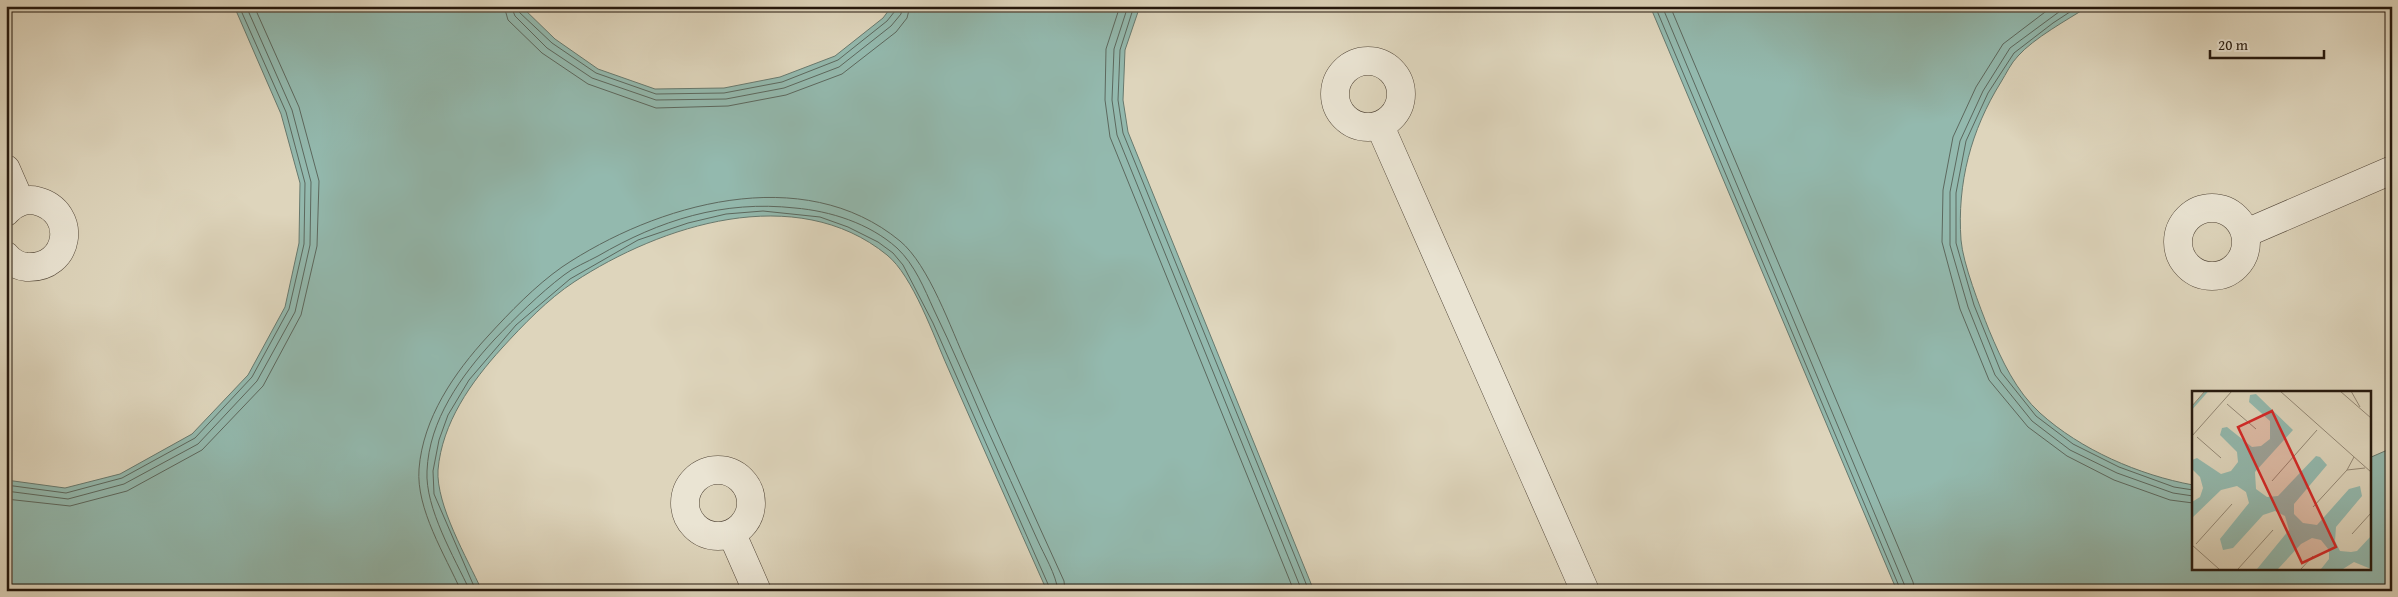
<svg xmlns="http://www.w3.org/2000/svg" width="2398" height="597" font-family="'Gentium Book Plus',serif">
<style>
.water{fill:#93b9ae;stroke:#67796e}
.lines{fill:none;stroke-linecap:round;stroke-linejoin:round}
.shore{stroke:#5c685e;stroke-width:1}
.minor-casing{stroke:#534739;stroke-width:29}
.minor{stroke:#eae4d3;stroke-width:28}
.inset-river{fill:none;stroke:#93b9ae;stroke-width:2.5}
.inset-road{fill:none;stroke:#948976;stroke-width:1}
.view{fill:#d62828;fill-opacity:0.15;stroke:#d62828;stroke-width:2.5}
.inset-edge{fill:none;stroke:#25180d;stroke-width:2.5}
</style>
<rect width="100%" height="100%" fill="#ded5bc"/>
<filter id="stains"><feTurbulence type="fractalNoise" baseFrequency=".004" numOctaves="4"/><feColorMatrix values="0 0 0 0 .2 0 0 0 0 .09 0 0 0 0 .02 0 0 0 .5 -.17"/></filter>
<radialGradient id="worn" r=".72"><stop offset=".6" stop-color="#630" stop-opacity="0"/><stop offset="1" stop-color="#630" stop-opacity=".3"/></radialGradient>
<g class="water">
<path d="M234,6H521L555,39L598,69L655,89L724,88L780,77L835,56L883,18L892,6H1140L1125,50L1123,100L1128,132L1314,591H1047C1014,517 981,443 948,368C934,337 913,276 887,255C796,181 661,225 574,282C548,299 523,325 502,348C471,382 442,423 438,470C436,505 467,558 482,591H6V480L65,488L120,474L192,434L248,375L285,307L299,243L300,183L281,114Z"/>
<path d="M1650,6H2089C2067,20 2034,38 2018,56C2011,63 2006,74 2001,82C1971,130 1957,183 1961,240C1963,264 1980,307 1989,330C2002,361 2016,391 2040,413C2081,450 2139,475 2193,485V568H2369V458L2392,448V591H1897Z"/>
</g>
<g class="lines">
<g class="shore">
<polyline points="504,6 508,20 542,53 588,84 656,108 728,106 786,95 842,74 896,32 907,18 910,6"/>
<polyline points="511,6 515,16 547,48 592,78 656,100 726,99 784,88 839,67 891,26 901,14 902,6"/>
<polyline points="518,6 519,12 552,43 596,73 656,94 724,93 782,82 838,60 887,21 895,11 896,6"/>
<polyline points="1120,6 1106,49 1105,100 1110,137 1294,591"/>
<polyline points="1128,6 1114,49 1112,100 1117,135 1302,591"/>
<polyline points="1134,6 1120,50 1118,100 1123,133 1309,591"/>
<polyline points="1655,6 1901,591"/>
<polyline points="1662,6 1907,591"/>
<polyline points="1670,6 1913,582 1915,591"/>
<polyline points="2053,6 2003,44 1976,87 1953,137 1943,190 1942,242 1960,309 1989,380 2028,427 2067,456 2114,480 2170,500 2193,503"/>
<polyline points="2067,6 2010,48 1983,91 1960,141 1950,192 1950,245 1968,307 1995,375 2032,421 2070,450 2117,473 2173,493 2193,496"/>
<polyline points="2079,6 2053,23 2014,53 1988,93 1966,141 1956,193 1956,243 1974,305 2001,372 2036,416 2073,444 2119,467 2174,487 2193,490"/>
<polyline points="6,485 66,493 122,478 195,438 252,377 289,309 304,244 305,183 286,112 239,6"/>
<polyline points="6,491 68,499 124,484 198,444 257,381 295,312 310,245 311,182 292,110 246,6"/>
<polyline points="6,499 70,506 127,491 202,450 263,386 301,315 317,246 319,181 299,107 254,6"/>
<path d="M461,591C445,555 416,509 419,469C423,418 454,373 488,336C510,312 535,286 562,267C656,204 803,161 900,241C929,265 951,329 967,364C999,437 1031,509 1064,581L1065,591"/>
<path d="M470,591C454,557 425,508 427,471C429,420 461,376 494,340C516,317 539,294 564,275C574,267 587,262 598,256C660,220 723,200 795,208C830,211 869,223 897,248C915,265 924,288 934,310C952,347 968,385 984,422C1002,461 1019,500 1037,539C1044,555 1056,574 1058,591"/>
<polyline points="476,591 434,494 433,471 439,440 448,415 469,380 516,325 570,279 638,240 688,223 726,214 763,211 820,217 848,227 878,242 893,253 903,265 933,323 1051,591"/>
</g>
<defs>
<g id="minor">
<circle cx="1368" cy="94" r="33"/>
<polyline points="1380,126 1585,591"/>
<polyline points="6,169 20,201"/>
<circle cx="2212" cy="242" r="34"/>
<path d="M6,212C13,203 26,198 37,201C79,212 70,270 26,267C19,266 11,262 6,256"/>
<polyline points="2246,233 2392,170"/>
<circle cx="718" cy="503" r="33"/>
<polyline points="732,534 757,591"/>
</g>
</defs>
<use href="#minor" class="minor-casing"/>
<use href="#minor" class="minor"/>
</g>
<g transform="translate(2192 391)">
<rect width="179" height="179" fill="#ded5bc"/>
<path d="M64,3L101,39L63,81L64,98L75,106L86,105L124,65L128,66L135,74L102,113V123L111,132L125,134L157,98L168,95L170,105L144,136L143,150L148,160L159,161L165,160L179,145V178L162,171L151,178H129L137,168V159L129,149L120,147L109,153L86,178H65L97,139L93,125L83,120L71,124L41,157L31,159L28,148L57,112L54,101L45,95L29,99L0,127V111L8,106L11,97L8,86L0,78V69L5,67L29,83L39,80L46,71L45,61L28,44L30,37L35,36L60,56L69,55L78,48V30L57,11L58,4Z" fill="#93b9ae"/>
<path class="inset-river" d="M0,17L15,0"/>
<path class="inset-road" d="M88,0L179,81M148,0L179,27M159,0L168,16M35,13L64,38M0,15L13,0M0,45L40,0M5,46L29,67M155,79L173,77M80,90L125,39M121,116L155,79L162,66M160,143L179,122M4,153L40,113M0,154L27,178M46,178L81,139M109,178L121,165"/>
<path class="view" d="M80,20L144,156L110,172L46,36Z"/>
<rect width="179" height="179" class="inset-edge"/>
</g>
<rect width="2398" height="597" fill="none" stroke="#ded5bc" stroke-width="25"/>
<rect x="8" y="8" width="2383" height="582" fill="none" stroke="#25180d" stroke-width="2.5"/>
<rect x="12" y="12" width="2373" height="572" fill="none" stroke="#25180d"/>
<path d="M2210 50v8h114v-8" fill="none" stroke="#25180d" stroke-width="2.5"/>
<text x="2218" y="50" font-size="15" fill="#25180d" stroke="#eae4d3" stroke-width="4" paint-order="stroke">20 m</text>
<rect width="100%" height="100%" filter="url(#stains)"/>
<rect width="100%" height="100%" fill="url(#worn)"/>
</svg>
